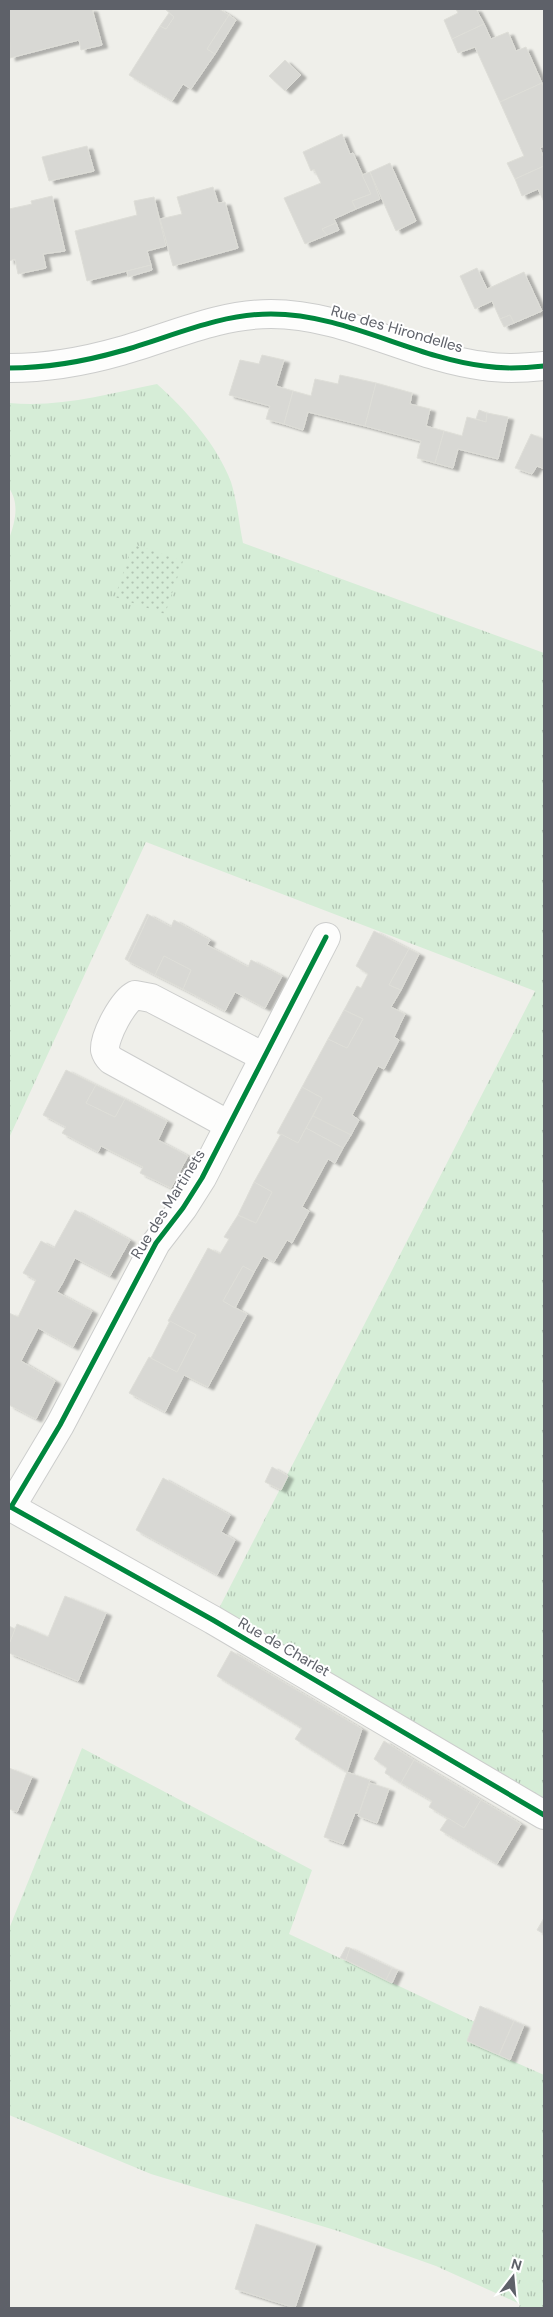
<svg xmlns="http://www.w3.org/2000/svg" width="553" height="2317" font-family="'DM Sans',sans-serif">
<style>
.grass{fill:url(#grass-tufts)}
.park{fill:url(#park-dots)}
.building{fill:#d8d8d4;stroke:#deded8;filter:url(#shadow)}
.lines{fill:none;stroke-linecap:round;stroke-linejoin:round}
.minor-casing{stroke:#cccdcc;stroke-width:30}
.minor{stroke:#fdfdfc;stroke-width:28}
.cycleway-casing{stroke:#fff;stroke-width:8}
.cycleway{stroke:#00873e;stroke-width:5}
.labels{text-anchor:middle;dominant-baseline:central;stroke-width:4;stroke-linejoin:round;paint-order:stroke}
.street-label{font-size:15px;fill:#5e6169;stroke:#fff}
</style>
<defs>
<pattern id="grass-tufts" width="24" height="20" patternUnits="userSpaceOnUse" patternTransform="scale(1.25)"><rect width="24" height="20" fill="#d6edd7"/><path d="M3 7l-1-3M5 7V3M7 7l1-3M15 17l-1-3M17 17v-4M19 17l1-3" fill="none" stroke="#b1c3b2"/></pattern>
<pattern id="park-dots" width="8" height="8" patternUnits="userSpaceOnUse" patternTransform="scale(1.25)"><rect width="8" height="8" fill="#d6edd7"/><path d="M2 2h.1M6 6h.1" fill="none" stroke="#b1c3b2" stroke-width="1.8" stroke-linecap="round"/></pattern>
<filter id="shadow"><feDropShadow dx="5.5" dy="3" stdDeviation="1" flood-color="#0004"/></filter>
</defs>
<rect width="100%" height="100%" fill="#efefea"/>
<g class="grass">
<path d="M157,384C186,410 217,445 231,482C237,501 239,523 243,543L544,653V1815L213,1620L535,991L146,842L9,1138V539C15,522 20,504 9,488V403C59,408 108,394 157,384Z"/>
<polygon points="82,1748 312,1870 289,1934 475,2022 467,2041 544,2075 544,2308 519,2308 520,2304 436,2266 338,2231 151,2174 9,2115 9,1929"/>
</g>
<polygon class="park" points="133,544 183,561 165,614 115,597"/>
<g class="building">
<polygon points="9,9 92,9 102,45 81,50 79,40 10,58"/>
<polygon points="165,9 219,9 229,15 207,49 215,54 191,89 183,84 172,101 129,75 160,26 166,29 174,17"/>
<polygon points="456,9 476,9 484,24 452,39 444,20 458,13"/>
<polygon points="169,13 174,17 166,29 160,26"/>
<polygon points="229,15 236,20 215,54 207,49"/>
<polygon points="484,24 491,39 508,32 516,51 526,47 542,83 500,102 475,47 458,53 452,39"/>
<polygon points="285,60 301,75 285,91 269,76"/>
<polygon points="542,83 544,87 544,146 540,148 544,158 544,166 515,179 507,163 524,156 500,102"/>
<polygon points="342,134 350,154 353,153 371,194 352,201 356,209 334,219 336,223 322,229 327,235 305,244 284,198 321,183 314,169 311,171 303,152"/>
<polygon points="87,146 94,171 49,181 42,157"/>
<polygon points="390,163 416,221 396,231 370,172"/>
<polygon points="544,166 544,202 538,189 522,196 515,179"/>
<polygon points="370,172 380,199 356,209 352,201 371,194 362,175"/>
<polygon points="213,187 218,203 225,202 238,248 173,266 160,219 182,214 177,197"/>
<polygon points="52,196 65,251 43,254 46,268 18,274 15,259 9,261 9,209 32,204 31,201"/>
<polygon points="154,197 166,246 147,251 151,265 87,281 75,231 137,215 134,201"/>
<polygon points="336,223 339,230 327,235 322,229"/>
<polygon points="151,265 152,270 128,277 127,271"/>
<polygon points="477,268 487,289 524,272 542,311 514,323 510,315 500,319 492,301 475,309 460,276"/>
<polygon points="510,315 514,323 504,327 500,319"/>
<polygon points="262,355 284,360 276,386 293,391 284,424 266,419 270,406 229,395 240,360 259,364"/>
<polygon points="340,375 376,383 365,426 308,412 303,430 284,424 293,391 311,396 315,379 338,384"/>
<polygon points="376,383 412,393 410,404 430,409 426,426 444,431 435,463 417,458 421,441 365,426"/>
<polygon points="479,410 487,413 486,422 476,419"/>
<polygon points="487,413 508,417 498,459 458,449 453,468 435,463 444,431 462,436 467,417 486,422"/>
<polygon points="531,434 544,439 544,469 537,466 532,474 515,468"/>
<polygon points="147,914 149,915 128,961 125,959"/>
<polygon points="149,915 171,927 174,920 210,940 207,945 248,967 251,960 282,976 265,1008 235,992 225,1011 183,989 191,970 164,956 155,975 128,961"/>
<polygon points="374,931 409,949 389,985 401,990 391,1007 405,1014 394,1037 399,1040 384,1069 378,1066 352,1115 359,1120 351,1135 313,1116 322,1098 302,1087 328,1039 347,1048 363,1019 344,1010 357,986 361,988 368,974 356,966"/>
<polygon points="409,949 419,954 401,990 389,985"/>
<polygon points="164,956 191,970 183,989 155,975"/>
<polygon points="344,1010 363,1019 347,1048 328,1039"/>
<polygon points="66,1070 96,1085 86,1103 115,1117 125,1099 167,1121 158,1140 188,1156 171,1188 140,1173 143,1167 101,1146 98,1152 62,1133 66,1127 43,1115"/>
<polygon points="96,1085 125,1099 115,1117 86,1103"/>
<polygon points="302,1087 322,1098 298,1143 277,1133"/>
<polygon points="313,1116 351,1135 343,1148 306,1128"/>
<polygon points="306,1128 343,1148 335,1163 328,1159 302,1207 309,1211 292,1243 287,1240 274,1262 263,1256 254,1272 243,1266 223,1301 247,1314 208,1387 184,1375 165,1412 129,1393 149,1357 177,1372 196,1335 168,1321 208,1248 220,1254 229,1239 224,1237 238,1215 256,1223 272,1192 254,1182 281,1134 298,1143"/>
<polygon points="254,1182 272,1192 256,1223 238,1215"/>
<polygon points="75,1210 130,1240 110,1276 75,1258 62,1284 57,1292 92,1311 73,1347 38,1328 21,1361 55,1381 36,1419 9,1405 9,1313 18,1317 36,1280 23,1273 41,1241 54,1248"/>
<polygon points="243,1266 254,1272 235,1308 223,1301"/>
<polygon points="170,1321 196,1335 177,1372 151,1358"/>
<polygon points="272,1467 288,1476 281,1490 265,1482"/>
<polygon points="163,1478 230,1515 221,1532 235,1540 217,1575 136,1530"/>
<polygon points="65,1596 106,1613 78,1681 9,1653 9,1644 17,1624 48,1637"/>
<polygon points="9,1626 15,1629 9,1644"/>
<polygon points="231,1651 362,1729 347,1772 295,1739 302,1728 217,1676"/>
<polygon points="384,1741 414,1760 401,1783 385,1773 387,1768 374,1759"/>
<polygon points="414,1760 481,1800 464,1828 429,1807 432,1801 401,1783"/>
<polygon points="9,1768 32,1777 17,1812 9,1809"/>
<polygon points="347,1772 370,1780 359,1813 355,1813 343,1844 324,1837"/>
<polygon points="370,1783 389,1789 377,1823 358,1816"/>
<polygon points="481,1800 521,1824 497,1864 440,1830 448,1818 464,1828"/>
<polygon points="544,1918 544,1934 537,1930"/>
<polygon points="346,1947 350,1948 346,1960 340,1958"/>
<polygon points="350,1948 392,1968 386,1980 346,1960"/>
<polygon points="392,1968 398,1970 392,1983 386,1980"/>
<polygon points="480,2006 514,2021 499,2055 467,2041"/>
<polygon points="514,2021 524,2025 510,2060 499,2055"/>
<polygon points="256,2224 316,2244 295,2308 235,2289"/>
</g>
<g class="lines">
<defs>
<g id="minor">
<path d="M9,368C45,368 86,361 121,351C171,337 218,314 271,314C346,314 411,357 484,366C503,369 525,368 544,366"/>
<path d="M229,1125L111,1060C108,1057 106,1054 105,1050C104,1036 123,1001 135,995L151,998L264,1057"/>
<polyline points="9,1506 213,1620 544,1815"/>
<polyline points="11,1507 60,1425 156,1243 183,1208 202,1178 326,937"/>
</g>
</defs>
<use href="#minor" class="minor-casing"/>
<use href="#minor" class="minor"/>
<defs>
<g id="cycleway">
<path d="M9,368C45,368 86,361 121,351C171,337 218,314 271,314C346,314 411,357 484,366C503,369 525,368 544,366"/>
<polyline points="9,1506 213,1620 544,1815"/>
<polyline points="11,1507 60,1425 156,1243 183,1208 202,1178 326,937"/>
</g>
</defs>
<use href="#cycleway" class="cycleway-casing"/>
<use href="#cycleway" class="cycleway"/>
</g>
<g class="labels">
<g class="street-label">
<text transform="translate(397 329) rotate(16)">Rue des Hirondelles</text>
<text transform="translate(168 1204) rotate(-58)">Rue des Martinets</text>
<text transform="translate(284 1647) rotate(30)">Rue de Charlet</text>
</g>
</g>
<rect width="553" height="2317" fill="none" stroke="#5e6169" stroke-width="20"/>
<g transform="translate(513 2277) rotate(16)" stroke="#ffffff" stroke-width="4" paint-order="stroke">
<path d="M0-4L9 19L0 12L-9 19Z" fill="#5e6169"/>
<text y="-8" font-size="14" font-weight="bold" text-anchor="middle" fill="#5e6169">N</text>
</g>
</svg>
